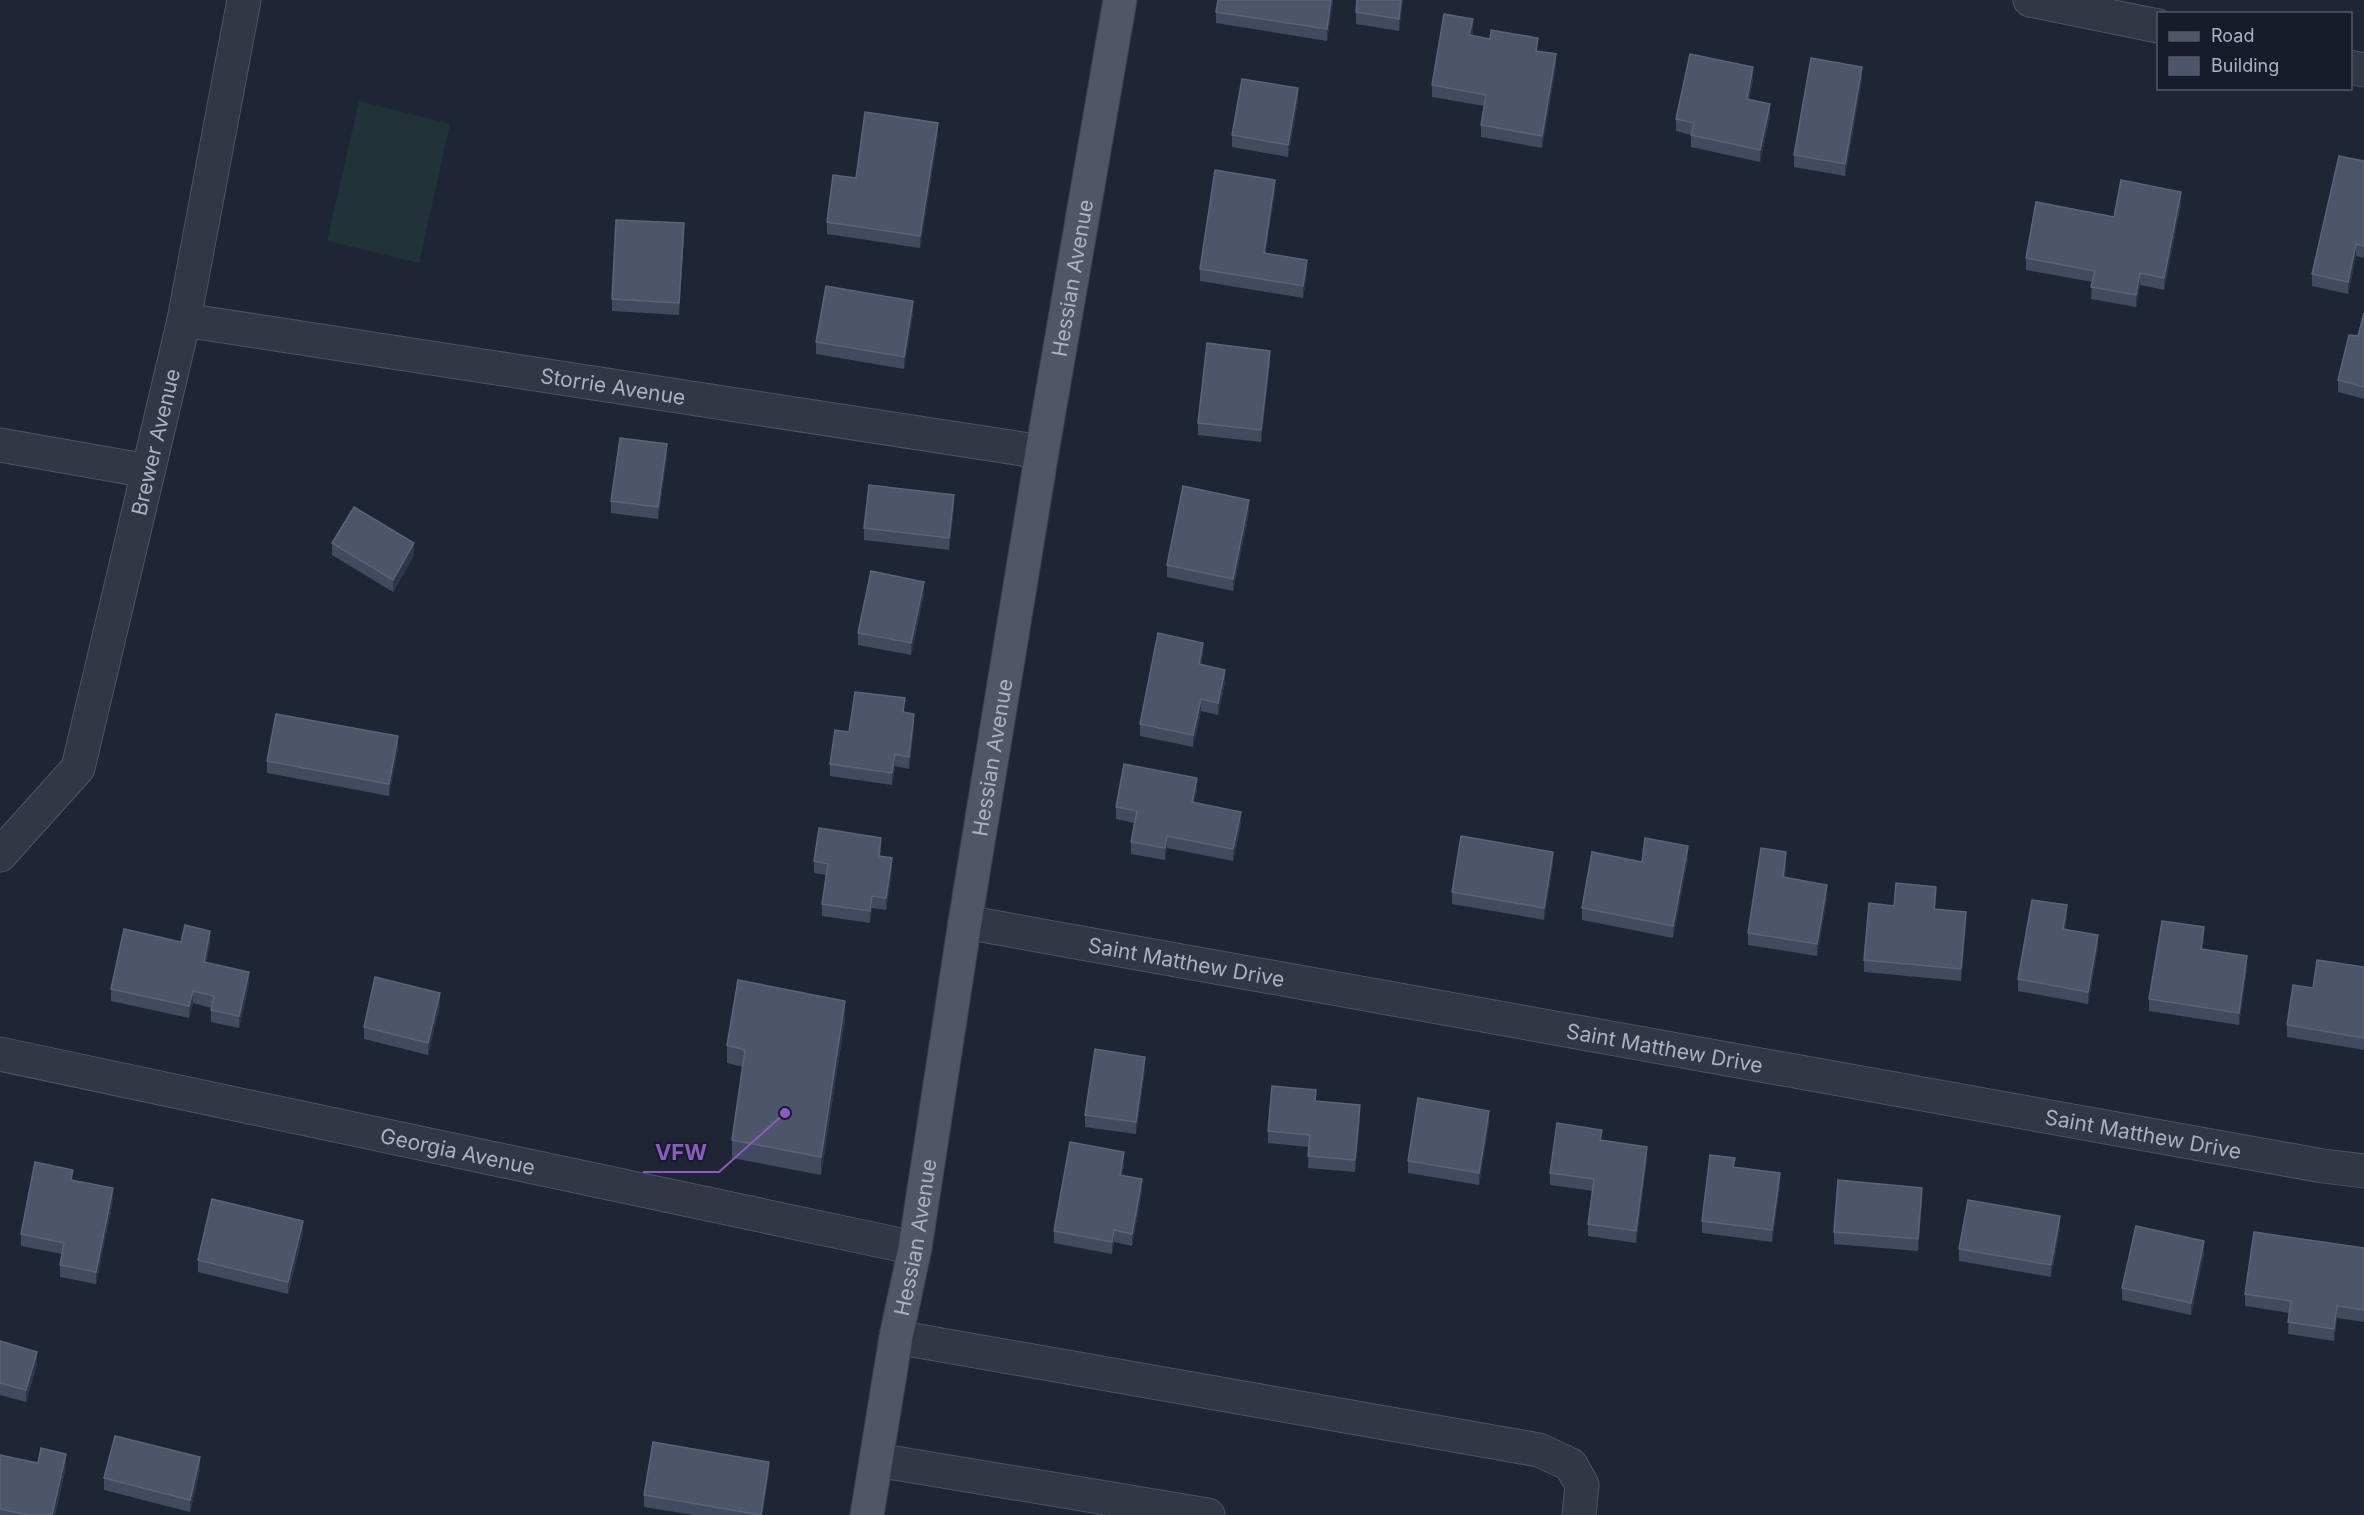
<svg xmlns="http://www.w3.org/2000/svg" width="2364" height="1515" font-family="Inter,sans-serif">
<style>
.pitch{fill:#213338}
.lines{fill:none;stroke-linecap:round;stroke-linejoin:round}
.minor-casing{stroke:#4f5465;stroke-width:35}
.major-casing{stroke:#3b4050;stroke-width:35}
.minor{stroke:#323746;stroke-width:33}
.major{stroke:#4f5666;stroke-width:33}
.wall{fill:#424a5f}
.shaded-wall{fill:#2f3649}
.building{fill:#4d556a;stroke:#5c6378;stroke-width:1.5}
.labels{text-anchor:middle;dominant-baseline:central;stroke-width:4.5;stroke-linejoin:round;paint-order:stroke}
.street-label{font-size:21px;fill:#abb1c4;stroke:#181c2a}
.leader{fill:none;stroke:#8c5bc1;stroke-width:2}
.callout-dot{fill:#8c5bc1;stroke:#181c2a;stroke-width:2}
.callout-label{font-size:22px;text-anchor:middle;font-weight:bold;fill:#8c5bc1;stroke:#181c2a;stroke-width:4.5;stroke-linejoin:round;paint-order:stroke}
</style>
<rect width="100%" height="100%" fill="#1e2535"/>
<polygon class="pitch" points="359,101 450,124 419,263 327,241"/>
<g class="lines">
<defs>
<g id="minor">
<polyline points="2030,0 2158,26"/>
<polyline points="2350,67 2364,70"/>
<path id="s1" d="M184,320L1042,452"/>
<polyline points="0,445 148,471"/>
<path id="s2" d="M0,855L78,768L184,320L244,0"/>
<path id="s3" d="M965,922L2323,1166L2364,1171"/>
<path id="s4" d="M0,1054L915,1248"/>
<polyline points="896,1337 1539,1450 1571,1465 1582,1485 1579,1515"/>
<polyline points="877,1460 1208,1515"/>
</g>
<g id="major">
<path id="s5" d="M867,1515L896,1337L915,1248L965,922L1042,452L1120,0"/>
</g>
</defs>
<use href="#minor" class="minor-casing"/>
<use href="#major" class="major-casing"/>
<use href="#minor" class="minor"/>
<use href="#major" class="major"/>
</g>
<g class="wall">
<polygon points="1333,0 1327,41 1216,23 1216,12"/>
<polygon points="1403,0 1399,31 1356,24 1356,12"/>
<polygon points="1473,31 1472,36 1538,51 1556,66 1542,148 1481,137 1481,125 1484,106 1432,97 1432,85"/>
<polygon points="1753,79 1749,100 1770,116 1760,162 1691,147 1691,135 1676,131 1676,119"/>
<polygon points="1862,79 1845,176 1794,167 1794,155"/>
<polygon points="1298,100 1288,157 1232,147 1232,135"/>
<polygon points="938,135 920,248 827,234 827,222 856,178"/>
<polygon points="2364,161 2364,258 2356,256 2348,294 2312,286 2312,274"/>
<polygon points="1275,192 1265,253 1307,272 1303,298 1200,281 1200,269"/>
<polygon points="2181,204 2164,290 2140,285 2136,307 2091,299 2092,282 2026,270 2026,258 2114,217"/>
<polygon points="684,235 679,315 612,311 612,299"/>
<polygon points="913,313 904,369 816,354 816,342"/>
<polygon points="2364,313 2364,399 2338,392 2338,380 2358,336"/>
<polygon points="1270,363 1261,442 1198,435 1198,423"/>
<polygon points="667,456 658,519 611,513 611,501"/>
<polygon points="954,507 949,550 864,540 864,528"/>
<polygon points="1249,512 1233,591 1167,577 1167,565"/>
<polygon points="332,543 414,555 393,592 332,555"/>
<polygon points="924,594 911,655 858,645 858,633"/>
<polygon points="1203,654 1201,665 1225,682 1218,715 1201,711 1193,747 1140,736 1140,724"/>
<polygon points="905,713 914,726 909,769 895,766 892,785 830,776 830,764 849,732"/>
<polygon points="398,748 389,796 267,773 267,761"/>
<polygon points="1197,790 1194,803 1241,824 1233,861 1167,848 1165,860 1131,854 1131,842 1134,823 1116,819 1116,807"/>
<polygon points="881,850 880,856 892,870 886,910 872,908 870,923 822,916 822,904 827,875 814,873 814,861"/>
<polygon points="1688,858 1673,938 1582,920 1582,908 1642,862"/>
<polygon points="1553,864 1544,920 1452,904 1452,892"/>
<polygon points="1786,864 1785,878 1827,897 1817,956 1748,945 1748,933"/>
<polygon points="1936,899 1935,909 1966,924 1961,981 1864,972 1864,960 1894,906"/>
<polygon points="2067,917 2065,930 2098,947 2088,1004 2018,991 2018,979"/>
<polygon points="2204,939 2202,949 2247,968 2239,1025 2149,1011 2149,999"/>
<polygon points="181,942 210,943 206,963 249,984 239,1028 211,1022 211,1008 193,1003 189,1018 111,1001 111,989"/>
<polygon points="2364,967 2364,1050 2287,1037 2287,1025 2313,988"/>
<polygon points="440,1005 428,1055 364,1039 364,1027"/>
<polygon points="845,1019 821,1175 732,1158 732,1140 743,1067 727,1063 727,1045"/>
<polygon points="1145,1069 1136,1134 1085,1127 1085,1115"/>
<polygon points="1316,1102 1360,1117 1355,1172 1308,1168 1309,1147 1268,1143 1268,1131"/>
<polygon points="1489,1123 1479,1185 1408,1173 1408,1161"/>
<polygon points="1602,1140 1647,1159 1636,1243 1588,1236 1588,1224 1593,1191 1550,1185 1550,1173"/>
<polygon points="1124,1164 1122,1175 1142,1191 1132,1246 1114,1242 1112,1254 1054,1243 1054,1231"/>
<polygon points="73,1181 113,1200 96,1284 60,1277 60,1265 62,1254 21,1246 21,1234"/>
<polygon points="1780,1185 1772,1242 1702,1233 1702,1221"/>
<polygon points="1922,1200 1918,1251 1834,1244 1834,1232"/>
<polygon points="2060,1228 2051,1277 1959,1261 1959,1249"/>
<polygon points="303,1233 288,1294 198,1272 198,1260"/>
<polygon points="2364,1248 2364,1322 2337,1318 2334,1341 2288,1334 2289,1313 2245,1306 2245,1294"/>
<polygon points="2204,1253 2191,1315 2122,1300 2122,1288"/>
<polygon points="0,1341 37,1364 26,1402 0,1395"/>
<polygon points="0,1455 38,1463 66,1466 55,1515 0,1515"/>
<polygon points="200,1469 190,1512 104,1490 104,1478"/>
<polygon points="769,1473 762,1515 693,1515 644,1507 644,1495"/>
</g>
<g class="shaded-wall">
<polygon points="1331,0 1333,0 1327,41 1327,29"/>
<polygon points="1401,0 1403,0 1399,31 1399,19"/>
<polygon points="1473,19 1473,31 1469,47 1469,35"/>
<polygon points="1556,54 1556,66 1542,148 1542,136"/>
<polygon points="1753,67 1753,79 1747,111 1747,99"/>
<polygon points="1862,67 1862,79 1845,176 1845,164"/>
<polygon points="1298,88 1298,100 1288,157 1288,145"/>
<polygon points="1770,104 1770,116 1760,162 1760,150"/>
<polygon points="938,123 938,135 920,248 920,236"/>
<polygon points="1275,180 1275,192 1264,265 1264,253"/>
<polygon points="2181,192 2181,204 2164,290 2164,278"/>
<polygon points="684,223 684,235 679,315 679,303"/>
<polygon points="2356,244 2356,256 2348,294 2348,282"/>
<polygon points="1307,260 1307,272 1303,298 1303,286"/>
<polygon points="2140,273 2140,285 2136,307 2136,295"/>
<polygon points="913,301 913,313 904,369 904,357"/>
<polygon points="1270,351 1270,363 1261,442 1261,430"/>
<polygon points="667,444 667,456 658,519 658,507"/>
<polygon points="954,495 954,507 949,550 949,538"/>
<polygon points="1249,500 1249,512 1233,591 1233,579"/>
<polygon points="414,543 414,555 393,592 393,580"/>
<polygon points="924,582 924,594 911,655 911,643"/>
<polygon points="1203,643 1203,654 1199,676 1199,664"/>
<polygon points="1225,670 1225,682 1218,715 1218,703"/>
<polygon points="1201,699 1201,711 1193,747 1193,735"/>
<polygon points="914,714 914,726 909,769 909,757"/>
<polygon points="398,736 398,748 389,796 389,784"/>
<polygon points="895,754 895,766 892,785 892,773"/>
<polygon points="1197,778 1197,790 1192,814 1192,802"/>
<polygon points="1241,812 1241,824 1233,861 1233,849"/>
<polygon points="1167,836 1167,848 1165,860 1165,848"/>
<polygon points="1688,846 1688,858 1673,938 1673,926"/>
<polygon points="1553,852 1553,864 1544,920 1544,908"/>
<polygon points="1786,852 1786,864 1783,889 1783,877"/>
<polygon points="892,858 892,870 886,910 886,898"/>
<polygon points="1827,885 1827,897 1817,956 1817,944"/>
<polygon points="872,896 872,908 870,923 870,911"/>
<polygon points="2067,905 2067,917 2063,941 2063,929"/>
<polygon points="1966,912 1966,924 1961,981 1961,969"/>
<polygon points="2204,927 2204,939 2201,961 2201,949"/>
<polygon points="210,931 210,943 204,974 204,962"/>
<polygon points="2098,935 2098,947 2088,1004 2088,992"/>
<polygon points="2247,956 2247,968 2239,1025 2239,1013"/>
<polygon points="249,972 249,984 239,1028 239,1016"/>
<polygon points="193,991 193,1003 189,1018 189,1006"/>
<polygon points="440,993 440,1005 428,1055 428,1043"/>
<polygon points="845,1001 845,1019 821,1175 821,1157"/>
<polygon points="1145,1057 1145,1069 1136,1134 1136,1122"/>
<polygon points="1360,1105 1360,1117 1355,1172 1355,1160"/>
<polygon points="1489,1111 1489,1123 1479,1185 1479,1173"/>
<polygon points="1647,1147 1647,1159 1636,1243 1636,1231"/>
<polygon points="1124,1152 1124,1164 1120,1187 1120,1175"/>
<polygon points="1780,1173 1780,1185 1772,1242 1772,1230"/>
<polygon points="1142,1179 1142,1191 1132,1246 1132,1234"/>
<polygon points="113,1188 113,1200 96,1284 96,1272"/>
<polygon points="1922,1188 1922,1200 1918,1251 1918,1239"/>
<polygon points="2060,1216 2060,1228 2051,1277 2051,1265"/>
<polygon points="303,1221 303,1233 288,1294 288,1282"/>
<polygon points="1114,1230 1114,1242 1112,1254 1112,1242"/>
<polygon points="2204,1241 2204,1253 2191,1315 2191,1303"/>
<polygon points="2337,1306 2337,1318 2334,1341 2334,1329"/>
<polygon points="37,1352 37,1364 26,1402 26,1390"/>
<polygon points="66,1454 66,1466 55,1515 52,1515"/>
<polygon points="200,1457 200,1469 190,1512 190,1500"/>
<polygon points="769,1462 769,1473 762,1515 761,1515"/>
</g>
<g class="building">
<polygon points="1218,0 1331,0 1327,29 1216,12"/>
<polygon points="1357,0 1401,0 1399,19 1356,12"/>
<polygon points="1444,14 1473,19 1469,35 1490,39 1491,30 1538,38 1536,51 1556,54 1542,136 1481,125 1486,95 1432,85"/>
<polygon points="1690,54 1753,67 1747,99 1770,104 1760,150 1691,135 1694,123 1676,119"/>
<polygon points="1811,58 1862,67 1845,164 1794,155"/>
<polygon points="1242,79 1298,88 1288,145 1232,135"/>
<polygon points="865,112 938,123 920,236 827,222 833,175 856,178"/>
<polygon points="2339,156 2364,161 2364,246 2356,244 2348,282 2312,274"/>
<polygon points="1215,170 1275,180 1264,253 1307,260 1303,286 1200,269"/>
<polygon points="2121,180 2181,192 2164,278 2140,273 2136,295 2091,287 2095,271 2026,258 2036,202 2114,217"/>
<polygon points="616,220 684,223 679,303 612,299"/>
<polygon points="826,286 913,301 904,357 816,342"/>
<polygon points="2364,313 2364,387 2338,380 2349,335 2358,336"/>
<polygon points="1207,343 1270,351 1261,430 1198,423"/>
<polygon points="620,438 667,444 658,507 611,501"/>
<polygon points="869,485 954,495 949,538 864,528"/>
<polygon points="1183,486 1249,500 1233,579 1167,565"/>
<polygon points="354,507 414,543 393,580 332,543"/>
<polygon points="871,571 924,582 911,643 858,633"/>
<polygon points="1158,633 1203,643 1199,664 1225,670 1218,703 1201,699 1193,735 1140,724"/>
<polygon points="855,692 905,698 903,712 914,714 909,757 895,754 892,773 830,764 835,730 849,732"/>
<polygon points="276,714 398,736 389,784 267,761"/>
<polygon points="1124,764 1197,778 1192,802 1241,812 1233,849 1167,836 1165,848 1131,842 1137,811 1116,807"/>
<polygon points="819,828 881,838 879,856 892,858 886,898 872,896 870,911 822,904 828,864 814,861"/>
<polygon points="1461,836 1553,852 1544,908 1452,892"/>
<polygon points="1645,838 1688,846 1673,926 1582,908 1592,852 1642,862"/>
<polygon points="1761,848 1786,852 1783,877 1827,885 1817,944 1748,933"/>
<polygon points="1896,883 1936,887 1934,909 1966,912 1961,969 1864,960 1869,903 1894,906"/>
<polygon points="2032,900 2067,905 2063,929 2098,935 2088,992 2018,979"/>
<polygon points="2162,921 2204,927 2201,949 2247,956 2239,1013 2149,999"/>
<polygon points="185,925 210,931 204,962 249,972 239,1016 211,1010 214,996 193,991 189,1006 111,989 124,929 181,942"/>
<polygon points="2317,960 2364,967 2364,1038 2287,1025 2293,985 2313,988"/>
<polygon points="375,977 440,993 428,1043 364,1027"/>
<polygon points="738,980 845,1001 821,1157 732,1140 745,1050 727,1045"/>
<polygon points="1095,1049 1145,1057 1136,1122 1085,1115"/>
<polygon points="1272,1086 1316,1090 1315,1101 1360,1105 1355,1160 1308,1156 1310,1135 1268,1131"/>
<polygon points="1418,1098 1489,1111 1479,1173 1408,1161"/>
<polygon points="1557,1123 1602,1130 1600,1140 1647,1147 1636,1231 1588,1224 1594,1179 1550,1173"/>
<polygon points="1070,1142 1124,1152 1120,1175 1142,1179 1132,1234 1114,1230 1112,1242 1054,1231"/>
<polygon points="1710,1155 1735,1158 1733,1167 1780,1173 1772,1230 1702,1221"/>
<polygon points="35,1162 73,1170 71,1180 113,1188 96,1272 60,1265 64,1243 21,1234"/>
<polygon points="1838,1180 1922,1188 1918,1239 1834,1232"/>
<polygon points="212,1199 303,1221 288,1282 198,1260"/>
<polygon points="1968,1200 2060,1216 2051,1265 1959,1249"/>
<polygon points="2136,1226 2204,1241 2191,1303 2122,1288"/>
<polygon points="2254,1232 2364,1248 2364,1310 2337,1306 2334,1329 2288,1322 2291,1301 2245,1294"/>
<polygon points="0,1341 37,1352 26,1390 0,1383"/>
<polygon points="115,1436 200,1457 190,1500 104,1478"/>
<polygon points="653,1442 769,1462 761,1515 644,1495"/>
<polygon points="41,1448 66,1454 52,1515 28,1515 0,1509 0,1455 38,1463"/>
</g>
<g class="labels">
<g class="street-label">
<text stroke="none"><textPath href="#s5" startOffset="1254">Hessian Avenue</textPath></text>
<text stroke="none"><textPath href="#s1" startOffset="434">Storrie Avenue</textPath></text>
<text stroke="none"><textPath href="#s2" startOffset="452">Brewer Avenue</textPath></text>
<text stroke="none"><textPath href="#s5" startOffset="768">Hessian Avenue</textPath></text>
<text stroke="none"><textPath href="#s3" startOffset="225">Saint Matthew Drive</textPath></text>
<text stroke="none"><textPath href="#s3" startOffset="711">Saint Matthew Drive</textPath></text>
<text stroke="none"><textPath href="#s3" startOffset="1197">Saint Matthew Drive</textPath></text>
<text stroke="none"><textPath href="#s4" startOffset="468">Georgia Avenue</textPath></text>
<text stroke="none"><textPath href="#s5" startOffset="282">Hessian Avenue</textPath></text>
</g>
</g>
<path class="leader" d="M785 1113L719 1172H643"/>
<circle class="callout-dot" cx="785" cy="1113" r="6"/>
<g class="callout-label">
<text x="681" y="1160">VFW</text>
</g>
<rect x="2157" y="12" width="195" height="78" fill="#181c2a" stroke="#535868" stroke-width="1.5"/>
<rect x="2169" y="32" width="30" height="9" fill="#4f5666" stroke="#535868" stroke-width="1.5"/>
<text x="2211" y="42" font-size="18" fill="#abb1c4">Road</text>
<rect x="2169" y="57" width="30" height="18" fill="#4d556a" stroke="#535868" stroke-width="1.5"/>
<text x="2211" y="72" font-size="18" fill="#abb1c4">Building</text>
</svg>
